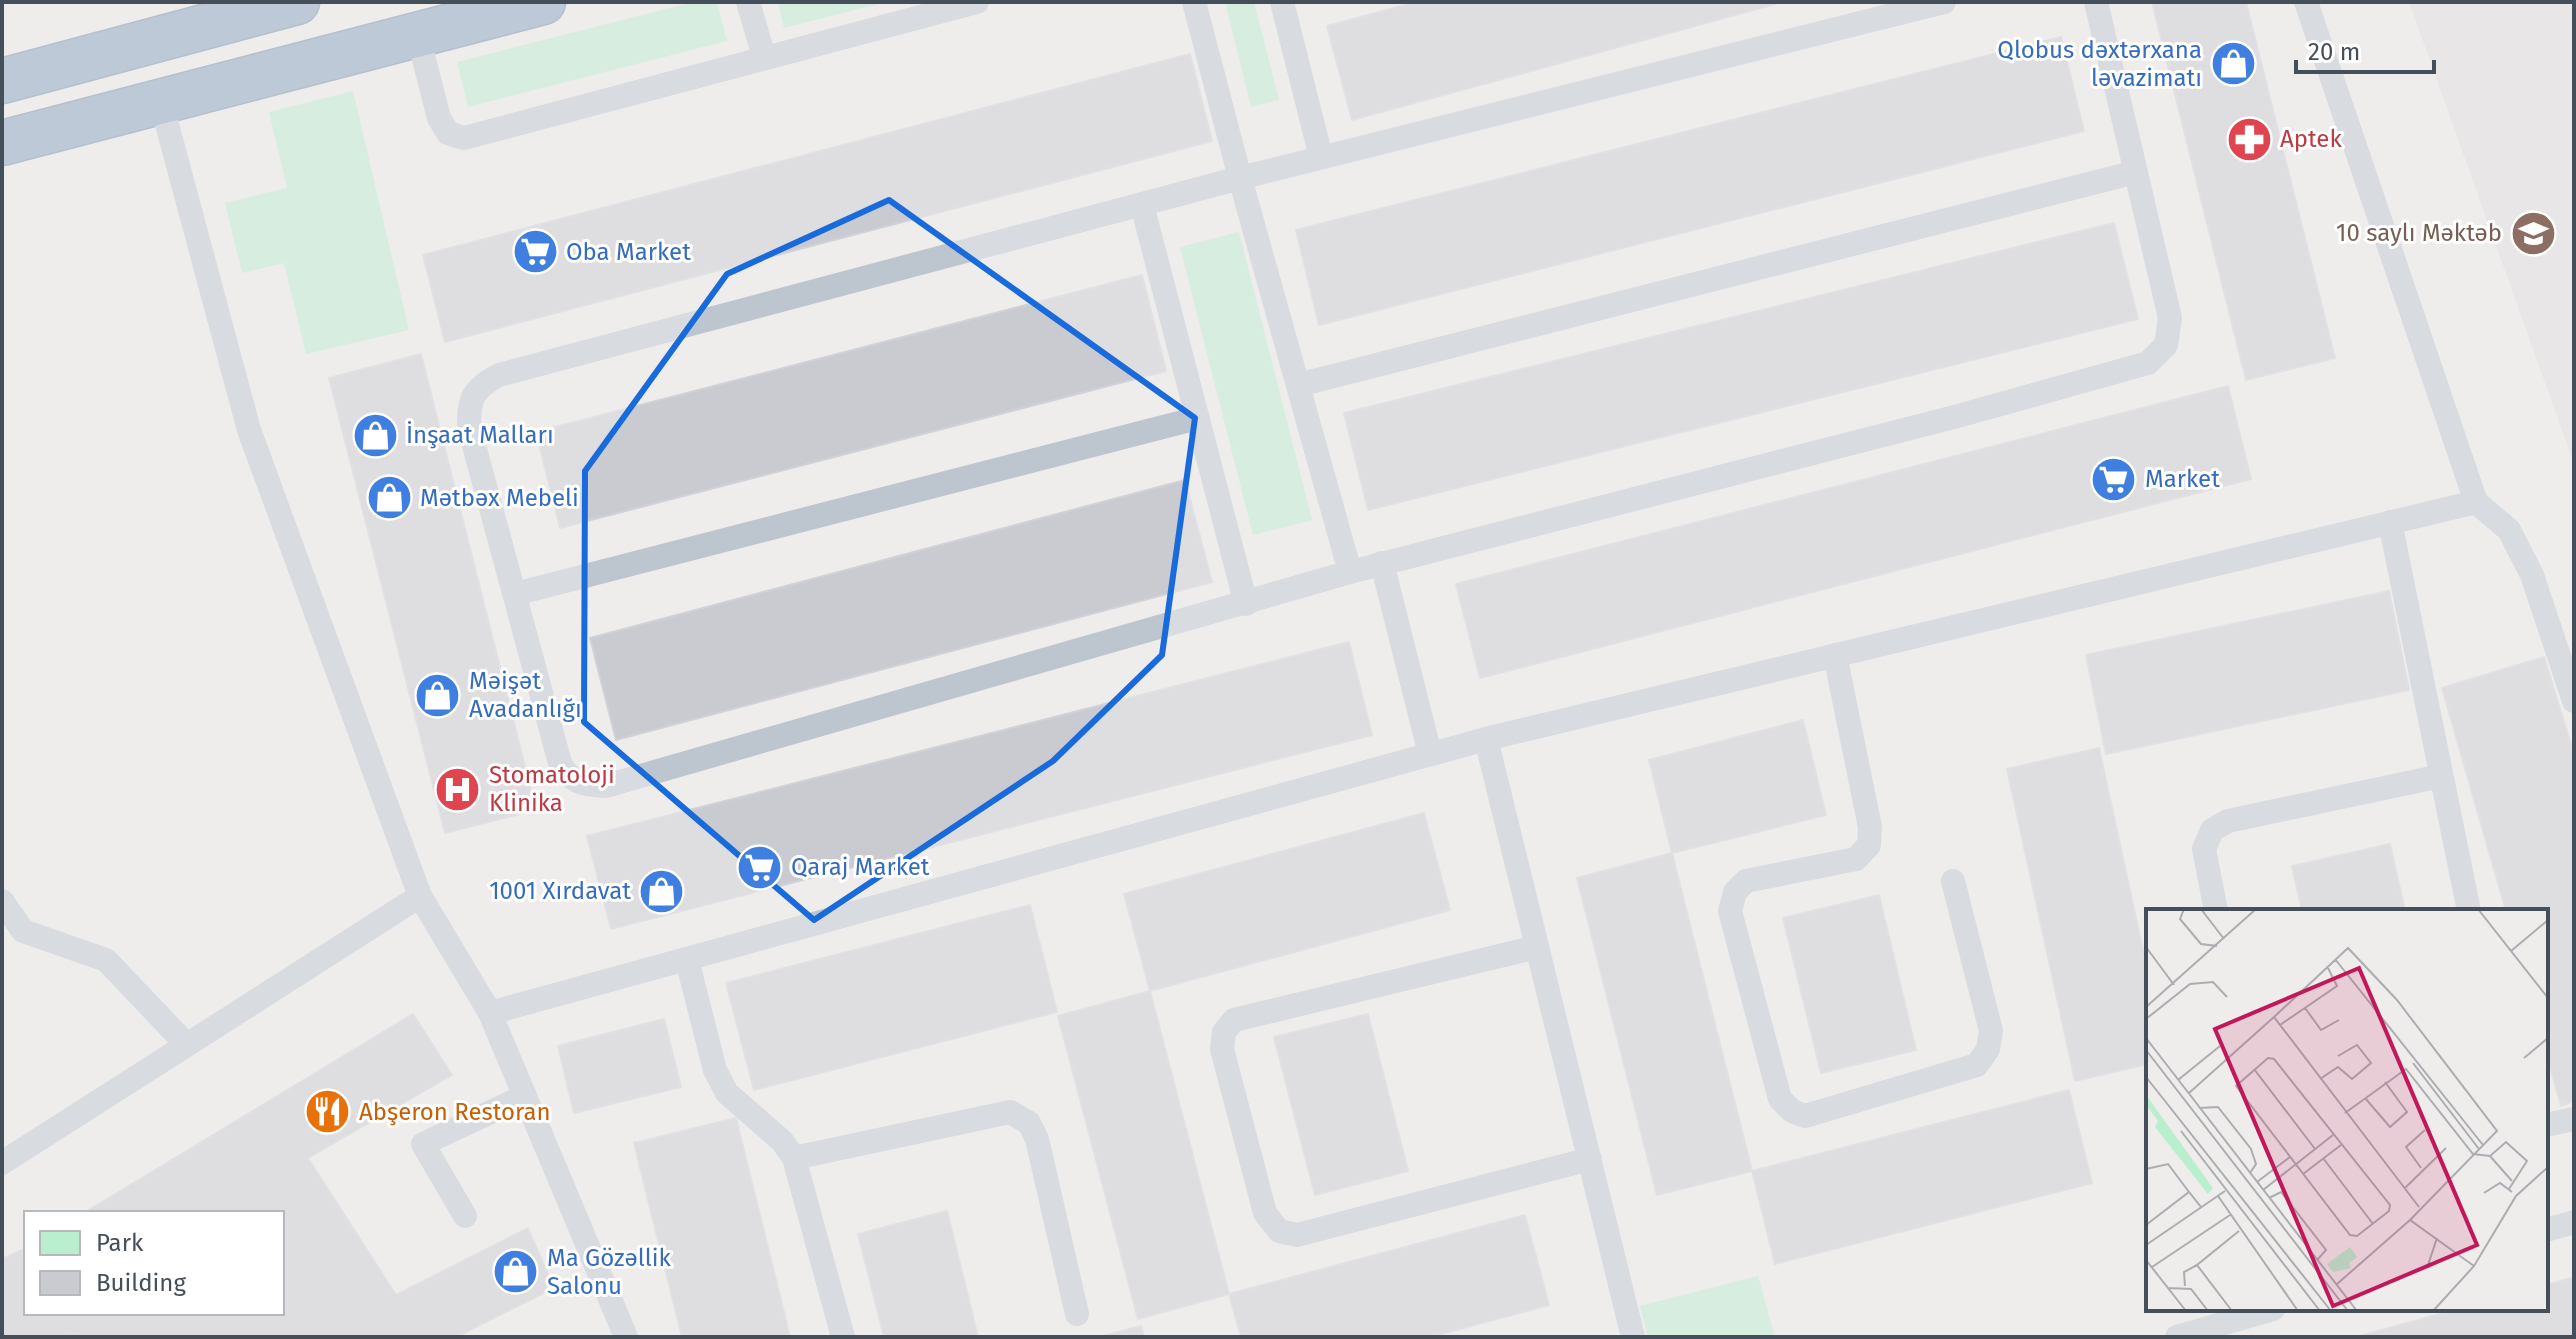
<svg xmlns="http://www.w3.org/2000/svg" width="2576" height="1339" font-family="'Fira Sans',sans-serif">
<style>
.education{fill:#e0ddde}
.green{fill:#b9eece}
.building{fill:#c9cbd1;stroke:#d0d2d8;stroke-width:2}
.lines{fill:none;stroke-linecap:round;stroke-linejoin:round}
.highway-casing{stroke:#6f89a7;stroke-width:47}
.lane{stroke:#bdc6cf;stroke-width:24}
.highway{stroke:#839ebc;stroke-width:44}
.marked{fill:none;stroke:#196bdb;stroke-width:6;stroke-linejoin:round}
.labels{text-anchor:middle;dominant-baseline:central;stroke-width:6;stroke-linejoin:round;paint-order:stroke}
.shop-label{font-size:24px;fill:#366cbe;stroke:#fff;text-anchor:start}
.health-label{font-size:24px;fill:#be3a42;stroke:#fff;text-anchor:start}
.education-label{font-size:24px;fill:#785e54;stroke:#fff;text-anchor:end}
.food-label{font-size:24px;fill:#c56008;stroke:#fff;text-anchor:start}
.inset-road{fill:none;stroke:#abadb1;stroke-width:2}
.view{fill:#c2185b;fill-opacity:0.15;stroke:#c2185b;stroke-width:4}
.inset-edge{fill:none;stroke:#454f59;stroke-width:4}
</style>
<rect width="100%" height="100%" fill="#efecec"/>
<polygon class="education" points="2409,2 2574,2 2574,464"/>
<g class="green">
<polygon points="694,2 717,2 727,41 468,107 457,62"/>
<polygon points="778,2 886,2 784,28"/>
<polygon points="1225,2 1254,2 1279,100 1251,107"/>
<polygon points="353,91 409,330 306,354 284,263 242,273 225,203 287,188 269,112"/>
<polygon points="1239,232 1312,520 1253,535 1180,247"/>
<polygon points="1758,1276 1775,1337 1648,1337 1640,1306"/>
</g>
<g class="building">
<polygon points="1416,2 1783,2 1352,120 1327,26"/>
<polygon points="2152,2 2246,2 2335,358 2246,380"/>
<polygon points="2061,37 2084,131 1319,325 1296,230"/>
<polygon points="1190,54 1212,141 445,342 423,255"/>
<polygon points="2114,223 2138,319 1368,510 1344,413"/>
<polygon points="1142,275 1166,371 560,528 536,432"/>
<polygon points="421,354 536,810 445,833 329,378"/>
<polygon points="2228,386 2251,479 1480,678 1456,584"/>
<polygon points="1185,480 1212,582 616,740 590,638"/>
<polygon points="2389,591 2409,690 2106,754 2086,655"/>
<polygon points="1349,642 1372,735 611,929 587,836"/>
<polygon points="2544,657 2574,754 2574,1101 2561,1106 2546,1052 2546,911 2506,911 2442,688"/>
<polygon points="1803,720 1826,815 1672,853 1649,760"/>
<polygon points="2099,748 2148,973 2148,1064 2075,1081 2007,769"/>
<polygon points="1424,813 1450,910 1150,991 1124,894"/>
<polygon points="2390,844 2405,911 2302,911 2292,866"/>
<polygon points="1672,853 1752,1171 1657,1195 1577,878"/>
<polygon points="1879,895 1916,1050 1821,1073 1783,918"/>
<polygon points="1030,905 1057,1012 754,1090 726,983"/>
<polygon points="1150,991 1229,1294 1138,1319 1058,1016"/>
<polygon points="413,1014 452,1075 308,1158 396,1295 528,1228 554,1288 456,1337 74,1337 73,1334 66,1337 2,1337 2,1259 26,1248 26,1313 282,1313 282,1213 84,1213"/>
<polygon points="1368,1014 1408,1171 1315,1195 1274,1037"/>
<polygon points="664,1019 681,1087 574,1113 558,1046"/>
<polygon points="2069,1090 2092,1183 1775,1264 1752,1171"/>
<polygon points="736,1118 790,1337 682,1337 634,1143"/>
<polygon points="947,1211 978,1337 884,1337 858,1234"/>
<polygon points="1525,1215 1549,1305 1430,1337 1241,1337 1229,1294"/>
<polygon points="2574,1277 2574,1337 2356,1337 2458,1309 2546,1309 2546,1285"/>
<polygon points="1141,1326 1144,1337 1099,1337"/>
</g>
<g class="lines">
<defs>
<g id="highway">
<polyline points="2,81 297,2"/>
<polyline points="2,143 543,2"/>
</g>
</defs>
<use href="#highway" class="highway-casing"/>
<g class="lane">
<polyline points="748,2 764,57"/>
<polyline points="1194,2 1240,178 1350,572"/>
<polyline points="1282,2 1321,157"/>
<path d="M1944,2L1240,178L499,375C473,389 469,397 469,427L560,763C571,783 584,785 606,786L1350,572L1958,416L2148,363L2166,345L2170,318L2096,2"/>
<polyline points="2306,2 2476,502"/>
<polyline points="418,36 439,118 448,133 464,138 977,2"/>
<polyline points="161,102 249,430 420,896 490,1013 626,1337"/>
<polyline points="1142,205 1246,604"/>
<polyline points="1298,385 2136,172"/>
<polyline points="2390,522 2469,911"/>
<polyline points="1382,563 1430,754"/>
<polyline points="515,594 1198,418"/>
<polyline points="1835,655 1870,827 1869,845 1856,859 1746,881 1735,892 1730,911 1780,1099 1792,1111 1805,1116 1977,1065 1988,1049 1991,1031 1953,881"/>
<polyline points="1486,739 1633,1337"/>
<polyline points="2,901 23,931 106,960 186,1044"/>
<polyline points="2216,911 2204,849 2212,830 2228,821 2441,776"/>
<polyline points="1537,947 1234,1020 1224,1032 1222,1049 1265,1213 1279,1231 1297,1235 1590,1159"/>
<polyline points="687,960 715,1070 727,1093 782,1141 794,1158 843,1337"/>
<polyline points="490,1013 1486,739 2476,502 2509,530 2532,575 2574,701"/>
<polyline points="2546,1125 2574,1119"/>
<polyline points="794,1158 1010,1112 1029,1123 1037,1139 1077,1314"/>
<polyline points="2,1163 420,896"/>
<polyline points="465,1216 423,1144 525,1096"/>
<polyline points="2546,1230 2574,1222"/>
<polyline points="2177,1337 2273,1309"/>
</g>
<use href="#highway" class="highway"/>
</g>
<path d="M0 0H2576V1339H0ZM889,200L1195,418L1162,655L1053,761L814,920L584,722L585,471L727,274Z" fill="#efecec" fill-opacity=".55" fill-rule="evenodd"/>
<path class="marked" d="M889,200L1195,418L1162,655L1053,761L814,920L584,722L585,471L727,274Z"/>
<defs>
<symbol id="shop-disc" viewBox="-11 -11 22 22"><circle r="9.5" fill="#3f7fe0" stroke="#fff"/><path d="M-5-2.5h2.3a2.7 3.5 0 0 1 5.4 0H5L5.5 6h-11ZM-1.5-2.5h3a1.5 2.3 0 0 0-3 0Z" fill="#fff"/></symbol>
<symbol id="pharmacy-disc" viewBox="-11 -11 22 22"><circle r="9.5" fill="#e0444e" stroke="#fff"/><path d="M-2-6h4v4h4v4h-4v4h-4v-4h-4v-4h4Z" fill="#fff"/></symbol>
<symbol id="school-disc" viewBox="-11 -11 22 22"><circle r="9.5" fill="#8d6e63" stroke="#fff"/><path d="M0-5L7-2L0 1L-7-2ZM-4 1L0 2.5L4 1V4Q0 6-4 4Z" fill="#fff"/></symbol>
<symbol id="supermarket-disc" viewBox="-11 -11 22 22"><circle r="9.5" fill="#3f7fe0" stroke="#fff"/><path d="M-6-5.5h2.5l.6 2H6L4.5 2H-2.5L-4.4-4H-6ZM-1.5 3.2a1.3 1.3 0 1 0 .1 0ZM3 3.2a1.3 1.3 0 1 0 .1 0Z" fill="#fff"/></symbol>
<symbol id="hospital-disc" viewBox="-11 -11 22 22"><circle r="9.5" fill="#e0444e" stroke="#fff"/><path d="M-5-5h3v3.5h4V-5h3V5h-3V1.5h-4V5h-3Z" fill="#fff"/></symbol>
<symbol id="restaurant-disc" viewBox="-11 -11 22 22"><circle r="9.5" fill="#e8710a" stroke="#fff"/><path d="M-5-6h1v4h1v-4h1v4h1v-4h1v5L-1.5 .5V6h-2V.5L-5-1ZM5-6V6H3V1.5H1.5Q1.5-4 5-6Z" fill="#fff"/></symbol>
</defs>
<g fill-rule="evenodd">
<use href="#shop-disc" x="2208" y="38" width="51" height="51"/>
<use href="#pharmacy-disc" x="2224" y="114" width="51" height="51"/>
<use href="#school-disc" x="2508" y="208" width="51" height="51"/>
<use href="#supermarket-disc" x="510" y="226" width="51" height="51"/>
<use href="#shop-disc" x="350" y="410" width="51" height="51"/>
<use href="#supermarket-disc" x="2088" y="454" width="51" height="51"/>
<use href="#shop-disc" x="364" y="472" width="51" height="51"/>
<use href="#shop-disc" x="412" y="670" width="51" height="51"/>
<use href="#hospital-disc" x="432" y="764" width="51" height="51"/>
<use href="#supermarket-disc" x="734" y="842" width="51" height="51"/>
<use href="#shop-disc" x="636" y="866" width="51" height="51"/>
<use href="#restaurant-disc" x="302" y="1086" width="51" height="51"/>
<use href="#shop-disc" x="490" y="1246" width="51" height="51"/>
</g>
<g class="labels">
<g class="shop-label">
<text x="2202" y="50" text-anchor="end">Qlobus dəxtərxana<tspan x="2202" dy="28">ləvazimatı</tspan></text>
<text x="566" y="252">Oba Market</text>
<text x="406" y="435">İnşaat Malları</text>
<text x="2145" y="479">Market</text>
<text x="420" y="498">Mətbəx Mebeli</text>
<text x="469" y="681">Məişət<tspan x="469" dy="28">Avadanlığı</tspan></text>
<text x="791" y="867">Qaraj Market</text>
<text x="631" y="891" text-anchor="end">1001 Xırdavat</text>
<text x="547" y="1258">Ma Gözəllik<tspan x="547" dy="28">Salonu</tspan></text>
</g>
<g class="health-label">
<text x="2280" y="139">Aptek</text>
<text x="489" y="775">Stomatoloji<tspan x="489" dy="28">Klinika</tspan></text>
</g>
<g class="education-label">
<text x="2502" y="233">10 saylı Məktəb</text>
</g>
<g class="food-label">
<text x="359" y="1112">Abşeron Restoran</text>
</g>
</g>
<g transform="translate(2146 909)">
<rect width="402" height="402" fill="#efecec"/>
<path d="M0,186L67,279L62,285L9,218L12,212L0,196ZM204,338L211,348L203,354L205,359L187,363L181,355Z" fill="#b9eece"/>
<path class="inset-road" d="M38,0L34,10L55,35L71,37M55,0L78,30M332,0L402,89M0,38L28,76M365,42L402,11M189,50L337,236M0,98L110,0M159,99L175,121L193,111M0,110L44,75L67,73L81,88M134,116L191,77L181,57M0,129L211,402M0,141L202,402M122,149L128,150L244,296L243,302L211,327L204,326L90,177ZM378,149L402,129M267,154L333,240M108,160L169,240M0,168L185,402M174,170L192,158L206,170L225,154L211,136L192,147M32,171L74,137M43,184L128,108M219,189L244,218L261,203L239,173M53,199L72,198L105,240L110,255L104,264M199,204L260,160L327,245L344,247M35,222L174,402M177,249L227,315M275,259L260,238L279,221M0,260L22,255L43,283M157,265L195,236M111,273L144,248M259,279L300,239M363,280L381,252L360,233L344,247L366,272M117,281L187,226M338,284L354,274L366,283M72,287L152,402M123,289L135,283L180,341L172,350M264,311L328,357M0,316L43,283L55,298M0,336L79,282M0,351L40,402M6,358L84,306M281,359L291,329M191,375L264,311L351,222L251,91L202,39L128,108L273,298M39,377L38,363L51,356M22,379L45,380L62,402M86,402L51,356L93,322M287,402L328,357L370,287L402,258"/>
<path class="view" d="M213,59L331,336L187,397L69,120Z"/>
<rect width="402" height="402" class="inset-edge"/>
</g>
<rect width="2576" height="1339" fill="none" stroke="#454f59" stroke-width="8"/>
<rect x="24" y="1211" width="260" height="104" fill="#ffffff" stroke="#b5b9bd" stroke-width="2"/>
<rect x="40" y="1231" width="40" height="24" fill="#b9eece" stroke="#b5b9bd" stroke-width="2"/>
<text x="96" y="1251" font-size="24" fill="#454f59">Park</text>
<rect x="40" y="1271" width="40" height="24" fill="#c9cbd1" stroke="#b5b9bd" stroke-width="2"/>
<text x="96" y="1291" font-size="24" fill="#454f59">Building</text>
<path d="M2296 60v12h138v-12" fill="none" stroke="#454f59" stroke-width="4"/>
<text x="2308" y="60" font-size="24" fill="#454f59" stroke="#ffffff" stroke-width="6" paint-order="stroke">20 m</text>
</svg>
